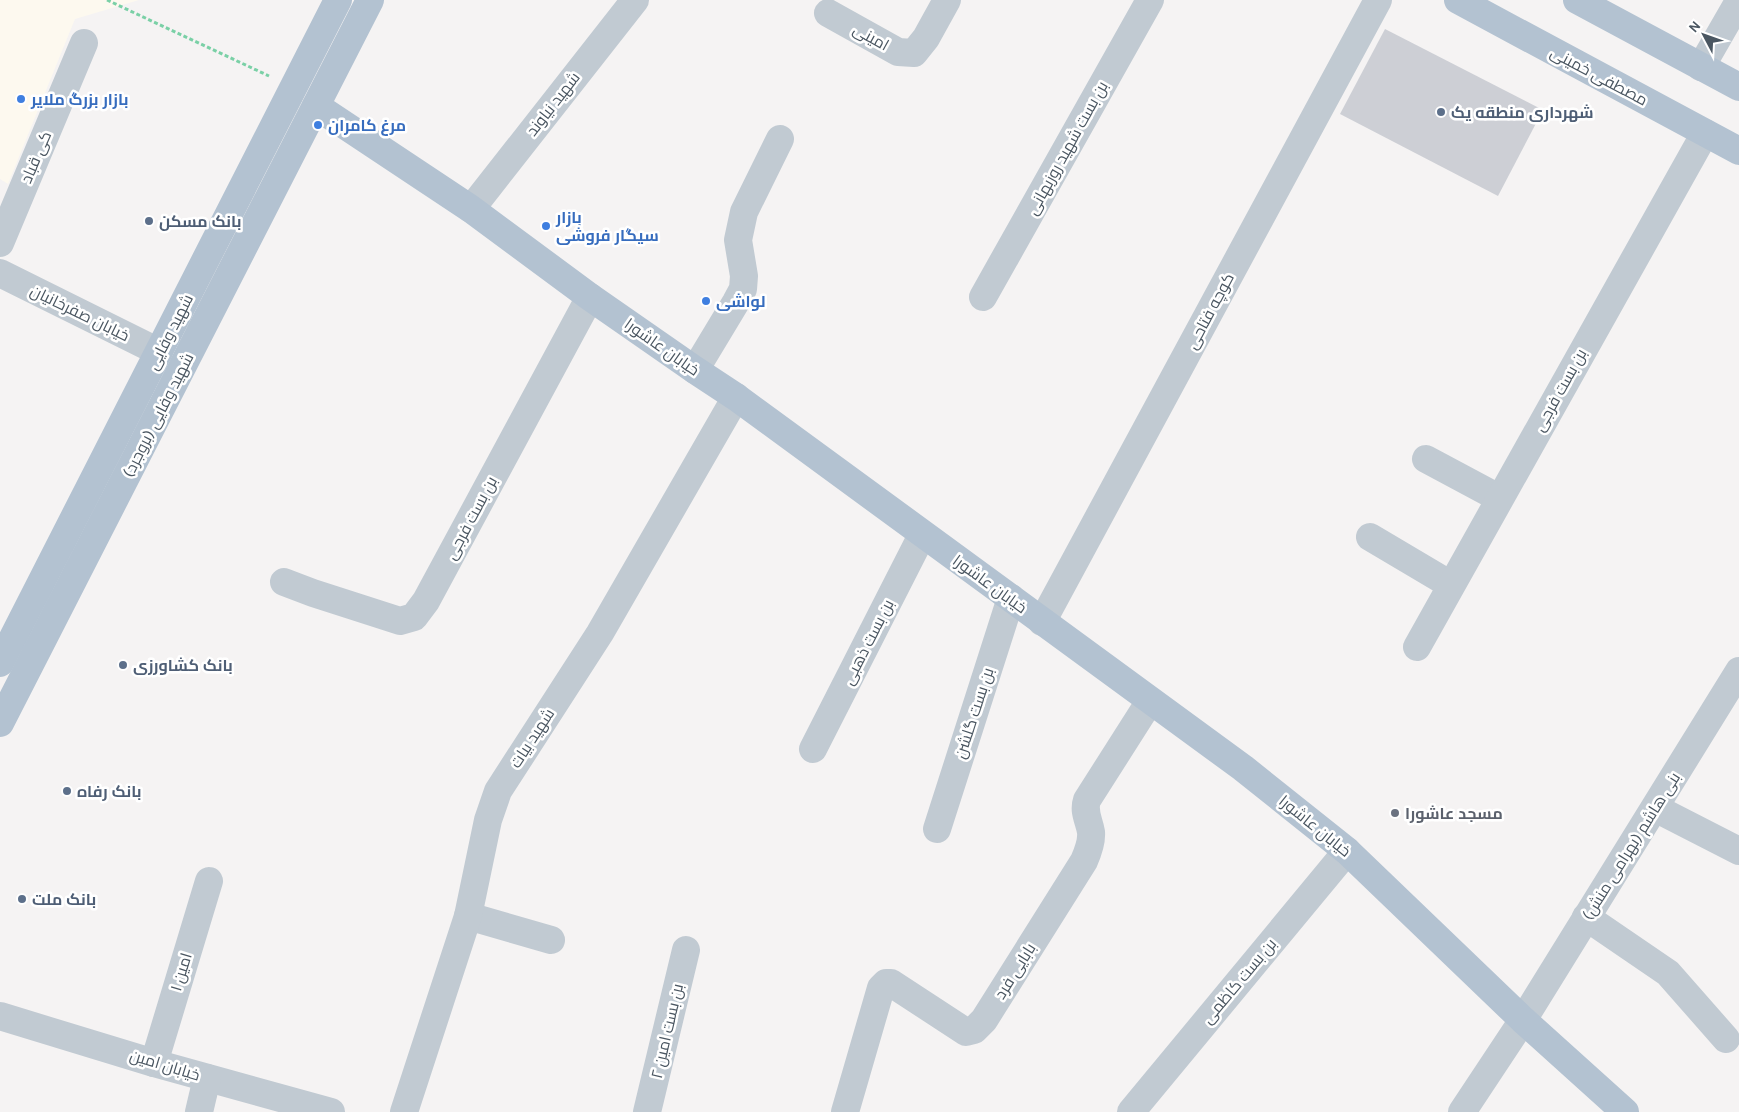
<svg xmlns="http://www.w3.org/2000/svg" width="1739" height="1112" font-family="Karla,Cairo,sans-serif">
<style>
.commercial{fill:#fdf9ef}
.building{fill:#cdcfd5}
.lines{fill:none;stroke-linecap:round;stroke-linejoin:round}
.path{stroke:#7ad0a6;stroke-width:3;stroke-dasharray:4 2.5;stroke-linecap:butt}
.minor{stroke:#c1cad2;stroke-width:28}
.major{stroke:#b3c2d1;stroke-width:28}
.shop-dot{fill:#3f7fe0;stroke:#fff;stroke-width:2}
.service-dot{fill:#5c6f8a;stroke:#fff;stroke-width:2}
.worship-dot{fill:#6b7280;stroke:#fff;stroke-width:2}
.labels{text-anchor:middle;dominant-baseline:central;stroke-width:5;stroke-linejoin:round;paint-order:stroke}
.street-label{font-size:16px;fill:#4a5661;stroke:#fff}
.shop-label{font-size:16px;font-weight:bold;fill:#366cbe;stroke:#fff;text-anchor:start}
.service-label{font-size:16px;font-weight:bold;fill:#4e5e75;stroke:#fff;text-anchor:start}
.worship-label{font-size:16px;font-weight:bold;fill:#5b616d;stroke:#fff;text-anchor:start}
</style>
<rect width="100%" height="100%" fill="#f5f3f3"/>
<polygon class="commercial" points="0,0 139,0 75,19 8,184 0,179"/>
<polygon class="building" points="1385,29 1543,110 1498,196 1340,114"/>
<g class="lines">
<polyline class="path" points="107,0 269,76"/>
<g class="minor">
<polyline points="828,13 898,52 914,53 926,38 947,0"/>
<polyline points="1701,67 1739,1"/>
<polyline points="471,209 635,0"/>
<polyline points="0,243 84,43"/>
<polyline points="0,273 159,352"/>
<polyline points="983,297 1150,0"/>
<polyline points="695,370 736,302 743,289 744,276 738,240 744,212 780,139"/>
<polyline points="1426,459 1499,498"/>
<polyline points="1370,537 1451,585"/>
<polyline points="284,582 313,593 400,621 414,617 426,601 590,297"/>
<polyline points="1042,622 1378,0"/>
<polyline points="1417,647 1705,133"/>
<polyline points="813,749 922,535"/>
<polyline points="1655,808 1739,851"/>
<polyline points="937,829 1011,598"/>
<polyline points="468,916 551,940"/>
<polyline points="1586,917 1668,973 1726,1039"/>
<polyline points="0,1016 154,1063 331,1112"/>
<polyline points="154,1063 209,881"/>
<polyline points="199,1112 207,1078"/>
<polyline points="404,1112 468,916 488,820 498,791 600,633 736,397"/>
<polyline points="647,1112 686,950"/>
<path d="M845,1112L881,988L886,983H891L966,1032L974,1030L984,1020L1084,861C1088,852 1092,842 1091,832C1089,820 1083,812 1087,800L1150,701"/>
<polyline points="1131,1112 1347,851"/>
<polyline points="1462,1112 1523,1020 1739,671"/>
</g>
<g class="major">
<polyline points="1458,0 1739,151"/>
<polyline points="1577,0 1739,87"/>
<polyline points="316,106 471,209 590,297 695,370 736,397 1243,768 1347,851 1523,1020 1625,1112"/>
<polyline points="0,663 338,0"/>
<polyline points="0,723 370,0"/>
</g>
</g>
<g class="shop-dot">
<circle cx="21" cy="99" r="5"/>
<circle cx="318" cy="125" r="5"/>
<circle cx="546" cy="226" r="5"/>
<circle cx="706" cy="301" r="5"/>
</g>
<g class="service-dot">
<circle cx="1441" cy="112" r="5"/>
<circle cx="149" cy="221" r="5"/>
<circle cx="123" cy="665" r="5"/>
<circle cx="67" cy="791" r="5"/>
<circle cx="22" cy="899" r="5"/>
</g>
<circle class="worship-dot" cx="1395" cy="813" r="5"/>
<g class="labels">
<g class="street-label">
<text transform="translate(871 37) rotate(29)">امینی</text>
<text transform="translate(1599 76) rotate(28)">مصطفی خمینی</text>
<text transform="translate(553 104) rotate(-52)">شهید نیاوند</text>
<text transform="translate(1067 148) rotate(-61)">بن بست شهید روزبهانی</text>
<text transform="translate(36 157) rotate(-67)">کی قباد</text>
<text transform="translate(1210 311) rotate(-62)">کوچه فتاحی</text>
<text transform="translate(80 313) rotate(26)">خیابان صفرخانیان</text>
<text transform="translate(170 332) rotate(-63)">شهید وفایی</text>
<text transform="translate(662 347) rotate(35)">خیابان عاشورا</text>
<text transform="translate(1560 390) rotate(-61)">بن بست فرجی</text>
<text transform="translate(158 415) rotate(-63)">شهید وفایی (بروجرد)</text>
<text transform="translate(471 518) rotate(-62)">بن بست فرجی</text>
<text transform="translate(990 584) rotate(36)">خیابان عاشورا</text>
<text transform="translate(868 642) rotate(-63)">بن بست ذهبی</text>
<text transform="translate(974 713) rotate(-72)">بن بست گلشن</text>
<text transform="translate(532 738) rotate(-57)">شهید بیات</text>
<text transform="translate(1315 826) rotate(39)">خیابان عاشورا</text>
<text transform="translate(1631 846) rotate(-58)">بنی هاشم (بهرامی منش)</text>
<text transform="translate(1015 971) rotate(-58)">بابایی فرد</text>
<text transform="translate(181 972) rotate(-73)">امین ۱</text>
<text transform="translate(1239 981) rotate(-50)">بن بست کاظمی</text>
<text transform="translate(667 1031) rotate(-77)">بن بست امین ۲</text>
<text transform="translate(165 1065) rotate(17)">خیابان امین</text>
</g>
<g class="shop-label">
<text x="31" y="99">بازار بزرگ ملایر</text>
<text x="328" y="125">مرغ کامران</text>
<text x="556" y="217">بازار<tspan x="556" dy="18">سیگار فروشی</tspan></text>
<text x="716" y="301">لواشی</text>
</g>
<g class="service-label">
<text x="1451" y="112">شهرداری منطقه یک</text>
<text x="159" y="221">بانک مسکن</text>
<text x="133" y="665">بانک کشاورزی</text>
<text x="77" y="791">بانک رفاه</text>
<text x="32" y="899">بانک ملت</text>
</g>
<g class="worship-label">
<text x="1405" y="813">مسجد عاشورا</text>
</g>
</g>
<g transform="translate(1704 35) rotate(311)" stroke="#ffffff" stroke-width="4" paint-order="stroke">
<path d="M0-4L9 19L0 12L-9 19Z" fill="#4a5661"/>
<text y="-8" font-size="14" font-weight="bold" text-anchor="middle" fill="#4a5661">N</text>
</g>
</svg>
